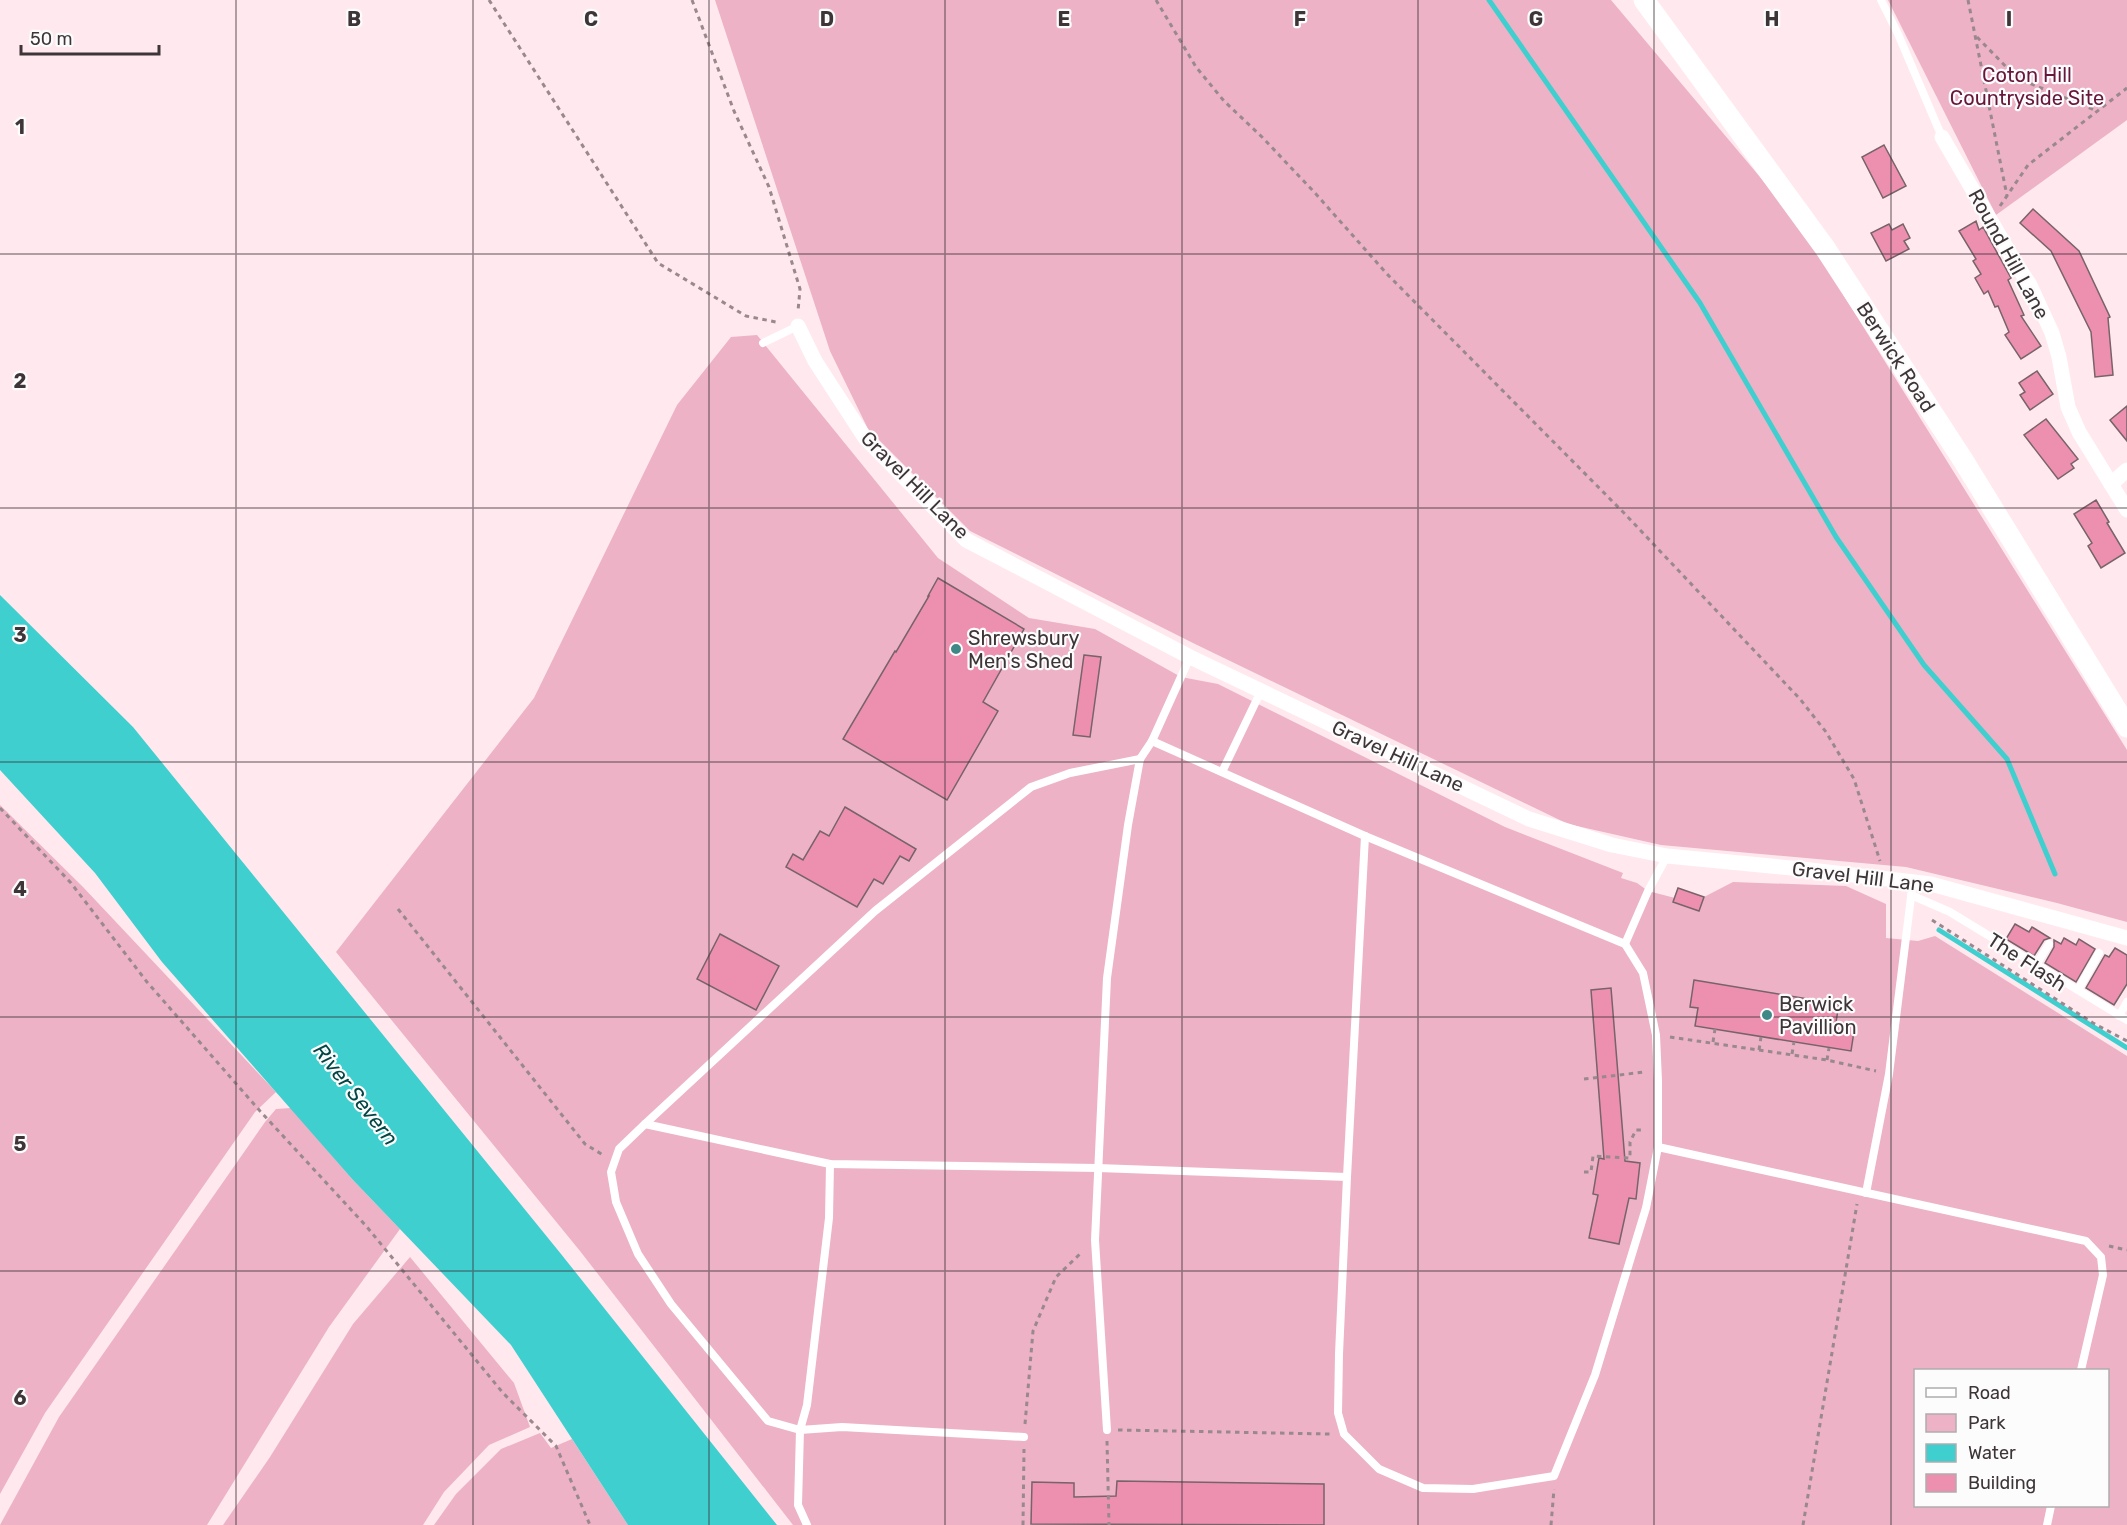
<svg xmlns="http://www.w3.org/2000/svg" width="2127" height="1525" font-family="Rubik,sans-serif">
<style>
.green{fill:#edb2c5;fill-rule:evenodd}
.water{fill:#3fcfcf}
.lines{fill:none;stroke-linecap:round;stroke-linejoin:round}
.stream{stroke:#3fcfcf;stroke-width:5}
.building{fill:#ed90b0;stroke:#776369;stroke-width:1.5}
.path{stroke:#99898e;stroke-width:3;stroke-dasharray:4.5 4.5;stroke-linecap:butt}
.lane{stroke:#fff;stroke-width:8}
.street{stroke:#fff;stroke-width:15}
.secondary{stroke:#fff;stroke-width:21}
.grid{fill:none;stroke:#3e3538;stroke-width:1.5;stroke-opacity:0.55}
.poi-dot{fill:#408888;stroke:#fcfcfc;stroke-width:2}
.labels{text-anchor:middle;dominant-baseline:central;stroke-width:4.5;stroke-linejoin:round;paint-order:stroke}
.park-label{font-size:20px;fill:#68163b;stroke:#fcfcfc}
.street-label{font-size:20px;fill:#3e3538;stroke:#fcfcfc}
.poi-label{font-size:20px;fill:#3e3538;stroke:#fcfcfc;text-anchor:start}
.water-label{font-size:21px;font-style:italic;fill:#024545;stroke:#fcfcfc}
.grid-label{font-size:20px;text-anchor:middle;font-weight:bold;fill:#3e3538;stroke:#fcfcfc;stroke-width:4.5;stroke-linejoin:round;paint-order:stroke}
</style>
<rect width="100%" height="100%" fill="#ffe8ee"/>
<g class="green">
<polygon points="715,0 1611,0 1798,222 2127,750 2127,922 2057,903 1906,867 1661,845 1568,824 1193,643 970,531 868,429 830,351"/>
<polygon points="1888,0 2127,0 2127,120 1996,215"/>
<path d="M757,335L938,558L1029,618L1095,629L1181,677L1218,684L1505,827L1623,873L1621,878L1637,883L1648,891L1675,898L1674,902L1698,911L1704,897L1733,882L1846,886L1886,904V938L1918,941L1935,936L2127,1056V1525H793L580,1251L336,952L534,698L677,405L731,337ZM1916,1370H2108V1506H1916Z"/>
<polygon points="0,805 83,887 276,1092 255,1112 45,1413 0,1494"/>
<polygon points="291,1108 353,1180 400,1229 329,1327 207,1525 0,1525 59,1417 265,1122 276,1109"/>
<polygon points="410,1257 514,1383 530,1427 489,1445 444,1492 423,1525 223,1525 270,1457 353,1324"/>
<polygon points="540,1433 551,1448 572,1439 628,1525 434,1525 456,1494 501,1449"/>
</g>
<polygon class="water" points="0,595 133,727 561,1254 777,1525 628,1525 511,1345 353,1180 162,962 95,873 0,770"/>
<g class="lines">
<g class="stream">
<polyline points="1489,0 1700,303 1836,537 1924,665 2007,759 2055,874"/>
<polyline points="1939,930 2127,1048"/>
</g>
</g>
<g class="building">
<polygon points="1884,145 1906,186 1883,198 1862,157"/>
<polygon points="2033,209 2079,251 2110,317 2108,318 2113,375 2095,377 2091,332 2051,251 2020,223"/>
<polygon points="1976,221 1979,230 1983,227 2011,278 2008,280 2024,315 2021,316 2041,346 2021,359 2005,335 2009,332 1998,306 1995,307 1988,291 1984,294 1975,278 1981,274 1973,261 1976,259 1959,231"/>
<polygon points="1889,224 1892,230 1903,224 1910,238 1904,241 1909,249 1886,261 1871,233"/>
<polygon points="2037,371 2053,394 2030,410 2020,395 2025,392 2019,383"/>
<polygon points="2127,406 2127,441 2110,420"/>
<polygon points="2046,419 2078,459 2071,464 2074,468 2058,479 2024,435"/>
<polygon points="2096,500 2109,522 2107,523 2125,553 2101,568 2088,546 2092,543 2074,514"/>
<polygon points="938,578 1024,629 983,702 998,711 947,800 843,739 895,651 896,652 929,596 928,596"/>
<polygon points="1084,655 1101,657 1090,737 1073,735"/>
<polygon points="845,807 916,849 909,861 900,856 883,884 874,879 857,907 786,867 793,854 803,860 820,831 829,836"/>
<polygon points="1678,888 1704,897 1699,911 1673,902"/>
<polygon points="2015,924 2029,932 2032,927 2050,938 2044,940 2034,956 2006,939"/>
<polygon points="720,934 779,966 756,1010 697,979"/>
<polygon points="2064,938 2076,945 2079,939 2095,949 2076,982 2045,963 2054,947 2054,940 2061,944"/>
<polygon points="2115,948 2127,955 2127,984 2114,1005 2086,988 2105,955 2109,957"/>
<polygon points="1694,980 1839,1004 1836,1022 1855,1025 1851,1051 1695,1026 1698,1008 1690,1007"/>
<polygon points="1611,988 1625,1161 1640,1163 1636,1199 1629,1198 1619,1244 1589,1238 1598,1195 1593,1194 1599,1158 1604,1159 1591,990"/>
<polygon points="1117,1481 1324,1484 1324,1525 1031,1524 1032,1482 1074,1483 1074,1497 1116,1496"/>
</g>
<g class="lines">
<g class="path">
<polyline points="489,0 658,263 746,316 776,322"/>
<polyline points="692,0 734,111 769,187 800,289 798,311"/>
<polyline points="1156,0 1196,67 1224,101 1262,137 1315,193 1387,274 1624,513 1800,699 1826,732 1854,779 1880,861"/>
<polyline points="1968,0 2007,196"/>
<polyline points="1977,37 2017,78 2097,111"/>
<polyline points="2000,206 2028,165 2127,88"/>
<polyline points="0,808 71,883 147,982 260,1111 367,1227 503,1393 556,1446 590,1525"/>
<polyline points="398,909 585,1144 603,1155"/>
<polyline points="1932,920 2093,1023 2127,1041"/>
<polyline points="1670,1037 1827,1060 1876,1071"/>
<polyline points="1713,1042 1715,1029"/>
<polyline points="1759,1050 1761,1037"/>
<polyline points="1792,1054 1794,1042"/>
<polyline points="1827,1060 1829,1048"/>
<polyline points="1584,1079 1645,1072"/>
<polyline points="1584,1172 1591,1172 1593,1156 1630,1158 1630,1142 1636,1130 1645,1130"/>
<polyline points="2109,1246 2127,1250"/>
<polyline points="1025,1424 1033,1331 1056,1277 1082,1252"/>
<polyline points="1118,1430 1330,1434"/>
<polyline points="1107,1441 1109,1525"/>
<polyline points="1023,1525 1024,1449"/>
<polyline points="1551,1525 1554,1489"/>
<polyline points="1803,1525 1857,1204"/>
</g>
<g class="lane">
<polyline points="1881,0 1898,34 1942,137"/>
<polyline points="763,343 798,326"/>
<polyline points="1152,741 1365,836 1625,944 1643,973 1656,1035 1658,1081 1658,1147"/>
<polyline points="1140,759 1070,773 1031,787 875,911 645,1124 830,1164 1098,1168 1347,1177 1339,1354 1338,1413 1344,1434 1379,1469 1423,1488 1473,1489 1554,1476 1595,1375 1646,1208 1658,1147 2086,1241 2101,1257 2103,1275 2081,1370"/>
<polyline points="1222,772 1261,691"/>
<polyline points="1911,895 1950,912 2127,1020"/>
<polyline points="1625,944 1648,891 1667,856"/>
<polyline points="2036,965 2049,944"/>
<polyline points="2078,990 2099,953"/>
<polyline points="2119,1016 2127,1002"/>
<polyline points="645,1124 619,1149 611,1172 616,1202 638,1254 671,1304 768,1421 800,1430 798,1505 807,1525"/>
<polyline points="830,1164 829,1218 807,1405 800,1430 842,1427 1024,1437"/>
<polyline points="1347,1177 1365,836"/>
<polyline points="1866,1193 1889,1074 1913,881"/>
<polyline points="1107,1430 1095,1240 1107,978 1128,825 1140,759 1152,741 1190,657"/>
<polyline points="2047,1525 2051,1506"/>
</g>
<g class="street">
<polyline points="1942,137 2016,264 2030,285 2052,333 2059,357 2068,407 2079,432 2127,510"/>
<polyline points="798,326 815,361 865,438 966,540 1190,657 1529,819 1612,845 1667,856 1802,869 1931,884 2127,938"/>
<polyline points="2111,484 2127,470"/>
</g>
<polyline class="secondary" points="1644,0 1825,248 1963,460 2127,727"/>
</g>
<path class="grid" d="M236,0V1525M473,0V1525M709,0V1525M945,0V1525M1182,0V1525M1418,0V1525M1654,0V1525M1891,0V1525M0,254H2127M0,508H2127M0,762H2127M0,1017H2127M0,1271H2127"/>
<g class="poi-dot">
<circle cx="956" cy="649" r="6"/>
<circle cx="1767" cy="1015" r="6"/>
</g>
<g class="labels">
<g class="park-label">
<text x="2027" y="75">Coton Hill<tspan x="2027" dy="23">Countryside Site</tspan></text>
</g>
<g class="street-label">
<text transform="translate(2009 254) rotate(61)">Round Hill Lane</text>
<text transform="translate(1896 357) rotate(57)">Berwick Road</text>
<text transform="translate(915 485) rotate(45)">Gravel Hill Lane</text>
<text transform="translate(1398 756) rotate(25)">Gravel Hill Lane</text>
<text transform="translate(1863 877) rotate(7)">Gravel Hill Lane</text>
<text transform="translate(2027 962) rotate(33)">The Flash</text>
</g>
<g class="poi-label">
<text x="968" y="638">Shrewsbury<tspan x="968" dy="23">Men's Shed</tspan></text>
<text x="1779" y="1004">Berwick<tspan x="1779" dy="23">Pavillion</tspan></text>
</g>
<g class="water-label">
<text transform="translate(356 1094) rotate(52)">River Severn</text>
</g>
</g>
<g class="grid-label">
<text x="354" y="26">B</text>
<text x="591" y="26">C</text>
<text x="827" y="26">D</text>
<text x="1064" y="26">E</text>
<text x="1300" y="26">F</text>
<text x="1536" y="26">G</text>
<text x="1772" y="26">H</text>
<text x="2009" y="26">I</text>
<text x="20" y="134">1</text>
<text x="20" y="388">2</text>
<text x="20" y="642">3</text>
<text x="20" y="896">4</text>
<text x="20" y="1151">5</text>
<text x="20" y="1405">6</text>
</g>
<rect x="1914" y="1369" width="195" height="138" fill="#fcfcfc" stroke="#b0acae" stroke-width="1.5"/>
<rect x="1926" y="1388" width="30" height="9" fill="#ffffff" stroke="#b0acae" stroke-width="1.5"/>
<text x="1968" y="1399" font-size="18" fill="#3e3538">Road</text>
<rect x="1926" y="1414" width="30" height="18" fill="#edb2c5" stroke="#b0acae" stroke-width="1.5"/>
<text x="1968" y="1429" font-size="18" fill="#3e3538">Park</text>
<rect x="1926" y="1444" width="30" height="18" fill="#3fcfcf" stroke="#b0acae" stroke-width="1.5"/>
<text x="1968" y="1459" font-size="18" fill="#3e3538">Water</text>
<rect x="1926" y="1474" width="30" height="18" fill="#ed90b0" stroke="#b0acae" stroke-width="1.5"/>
<text x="1968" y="1489" font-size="18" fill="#3e3538">Building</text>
<path d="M21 45v9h138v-9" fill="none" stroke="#3e3538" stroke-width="3"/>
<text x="30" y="45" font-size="18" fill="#3e3538" stroke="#fcfcfc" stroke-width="4.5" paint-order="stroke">50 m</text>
</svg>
